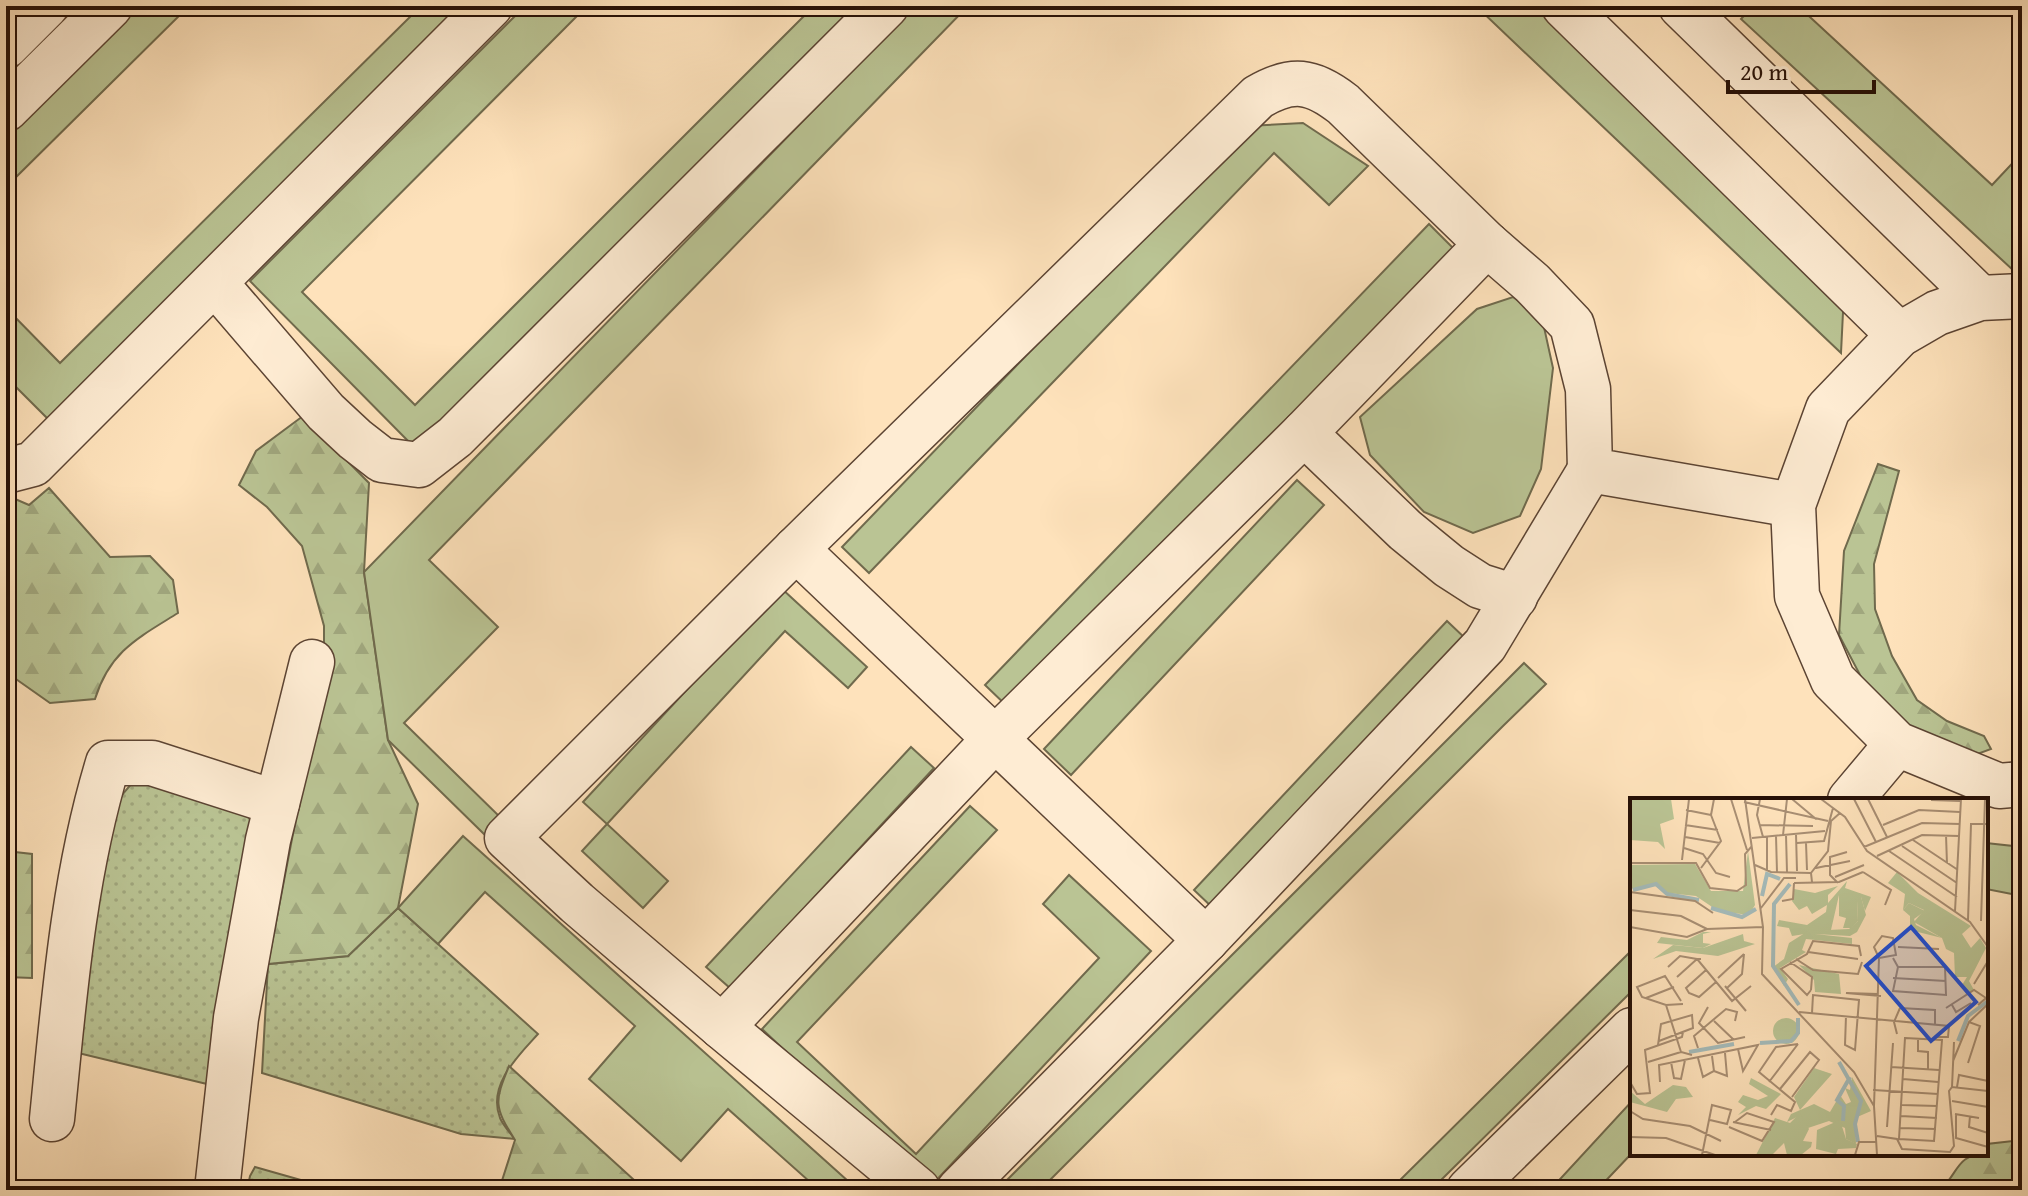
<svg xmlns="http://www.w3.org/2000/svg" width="2028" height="1196" font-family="'Gentium Book Plus',serif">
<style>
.grass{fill:url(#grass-dots);stroke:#706a4d;stroke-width:2}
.forest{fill:url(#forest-firs);stroke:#706a4d;stroke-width:2}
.green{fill:#bac494;stroke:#706a4d;stroke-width:2}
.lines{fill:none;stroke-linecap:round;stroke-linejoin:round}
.street-casing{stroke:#5c4433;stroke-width:47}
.street{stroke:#feecd3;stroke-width:44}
.inset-river{fill:none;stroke:#a4bbba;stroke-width:4}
.inset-road{fill:none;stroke:#a88e73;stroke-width:2}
.view{fill:#1d4ed8;fill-opacity:0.15;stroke:#1d4ed8;stroke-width:4}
.inset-edge{fill:none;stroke:#261006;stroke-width:4}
</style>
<defs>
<pattern id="grass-dots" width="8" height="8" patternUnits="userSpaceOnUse" patternTransform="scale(2)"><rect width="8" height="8" fill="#bac494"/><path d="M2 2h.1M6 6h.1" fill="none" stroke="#a0a77e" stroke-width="1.8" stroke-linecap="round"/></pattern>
<pattern id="forest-firs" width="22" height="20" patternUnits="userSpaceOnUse" patternTransform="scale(2)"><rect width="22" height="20" fill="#bac494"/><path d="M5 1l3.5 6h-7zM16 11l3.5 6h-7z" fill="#a0a77e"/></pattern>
</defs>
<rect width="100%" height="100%" fill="#fee2bb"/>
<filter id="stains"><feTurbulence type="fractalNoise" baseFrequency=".0025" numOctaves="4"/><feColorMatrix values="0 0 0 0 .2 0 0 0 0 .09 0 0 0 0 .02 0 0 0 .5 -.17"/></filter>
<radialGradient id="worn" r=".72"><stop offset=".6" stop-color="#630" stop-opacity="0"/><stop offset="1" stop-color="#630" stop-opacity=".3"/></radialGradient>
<g class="grass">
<polygon points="133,782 157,784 246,814 256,828 211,1085 74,1052 109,810"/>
<path d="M398,908L538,1034C519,1055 487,1085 500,1118C503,1125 510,1133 515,1139L461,1134L262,1073L268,964L348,956Z"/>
<polygon points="255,1167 336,1190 247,1190 250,1176"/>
</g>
<g class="forest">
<polygon points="303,416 369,483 364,572 388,740 418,804 398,908 348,956 268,964 324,672 324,626 302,546 267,507 239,485 256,451"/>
<polygon points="1878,464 1899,471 1874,564 1875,609 1892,656 1917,700 1947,721 1984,736 1991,749 1964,759 1880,713 1839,635 1844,551"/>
<path d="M49,488L110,557L150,556L173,580L178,613C138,638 110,651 95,699L50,703L6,672V495L29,505Z"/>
<polygon points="6,851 32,854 32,978 6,977"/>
<path d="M509,1066L645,1190H499L515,1140C494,1107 494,1102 509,1066Z"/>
<path d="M2013,1141L2022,1144V1190H1940C1959,1173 1956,1154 1986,1154L1987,1144Z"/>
</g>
<g class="green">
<polygon points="137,6 189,6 6,187 6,135"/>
<polygon points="421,6 469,6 49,420 6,377 6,308 60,363"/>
<polygon points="525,6 587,6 302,292 415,405 814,6 859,6 416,449 250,281"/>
<polygon points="915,6 968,6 429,560 498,627 404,723 501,818 485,835 388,740 364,572"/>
<polygon points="1476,6 1544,6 1844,292 1841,353"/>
<polygon points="1753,6 1798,6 1992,185 2022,153 2022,271 2014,271 1741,19"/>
<polygon points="1303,123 1368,166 1329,205 1274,153 869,573 842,547 1247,126"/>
<polygon points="1429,224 1454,249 1010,709 985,685"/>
<polygon points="1513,297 1542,318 1553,368 1541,469 1520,516 1473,533 1424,512 1370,455 1360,417 1477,309"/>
<polygon points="1297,480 1324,505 1071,775 1044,749"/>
<polygon points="781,588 867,667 848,688 785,631 607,824 668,881 643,908 582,851 607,824 583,802"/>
<polygon points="1447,621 1467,640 1214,909 1194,890"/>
<polygon points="1524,663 1546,684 1503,726 1040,1190 997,1190"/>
<polygon points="911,747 934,768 730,988 706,967"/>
<polygon points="970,806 997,830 797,1042 916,1154 1099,958 1043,904 1069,875 1151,951 930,1187 762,1029"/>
<polygon points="463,836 858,1190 819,1190 728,1109 681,1161 589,1079 635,1026 485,892 438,944 398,908"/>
<polygon points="1986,843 2022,847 2022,896 1986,889"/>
<polygon points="1632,950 1632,991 1431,1190 1390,1190"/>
<polygon points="1632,1101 1632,1153 1597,1190 1550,1190"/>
</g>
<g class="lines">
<defs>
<g id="street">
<polyline points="1564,6 1899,335"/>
<polyline points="1681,6 1980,298"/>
<polyline points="6,46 46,6"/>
<polyline points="6,109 110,6"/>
<polyline points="215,283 326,412 355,439 382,460 419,465 455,437 886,6"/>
<polyline points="2022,296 1980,298 1937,313 1899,335 1828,409 1793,505 1797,596 1833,680 1897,744 1999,786 2022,784"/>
<polyline points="1304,433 1405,530 1449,566 1480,586 1515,597"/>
<polyline points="6,471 33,464 490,6"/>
<polyline points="796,549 1206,940"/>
<polyline points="1850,800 1897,744"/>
<polyline points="722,1027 995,739 1304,433 1487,244"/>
<path d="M52,1119C64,999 73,878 108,763H152L277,803"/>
<polyline points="217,1190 236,1018 268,840 312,662"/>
<path d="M918,1190L722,1027L577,903L507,838L796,549L1258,97C1292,77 1312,80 1343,104L1487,244L1532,283L1572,325L1588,389L1590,470L1793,505"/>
<polyline points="959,1190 1206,940 1485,645 1590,470"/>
<polyline points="1469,1190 1632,1030"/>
</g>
</defs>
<use href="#street" class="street-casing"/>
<use href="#street" class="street"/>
</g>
<g transform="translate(1630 798)">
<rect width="358" height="358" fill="#fee2bb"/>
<path d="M267,74L288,95L341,128L332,136L341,150L350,140L356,150L339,183L344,192L336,196L332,187L337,179H325L324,155L316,151L312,140L284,124L294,112L279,105L273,112L275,96L258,85ZM217,83L215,90L241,99L235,113L231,99L227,101L228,123L221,130H213L216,120L209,118V97L201,132L162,138L159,130L147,128L149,122L177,127L196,114L197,107L182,116L177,108L169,112L162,103L164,91L185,95L208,88L198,97V105ZM73,134H81L73,136V145L81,146L73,150L27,145L31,139L57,142ZM143 233a13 13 0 1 1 26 0a13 13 0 1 1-26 0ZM222,279L241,313L225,320L226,346L216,341L215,330L199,323L178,330L167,319L157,324L161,316L184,306L200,314L210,297L216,306L221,304L215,290L220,292Z" fill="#bac494"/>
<path d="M0,1H41L44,21L30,26L35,51L28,44L0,42ZM118,53L125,107L119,117L88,113L66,98L38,95L27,86L0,91V67L65,66L81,93H113ZM221,95H230L236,117L227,134L220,138L185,136L222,140V146L176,141L172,152L176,154L150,170L158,181L154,188L143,169L154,161L159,145L178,133L219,131L228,123L227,103ZM279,105L295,113L284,121L286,127L312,140L280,132V118L273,112ZM113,136L114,143L125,146L88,158L46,153L23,161L43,147L73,150ZM169,167L209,176L211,196L185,194L184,182ZM184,270L202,276L170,312L164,299ZM121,280L151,296L136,311L126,308L108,317L116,309L108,304L113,297L128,302L138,298L119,286ZM43,287L56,289L63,299L46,301L37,314L0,304V293L15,306ZM170,315L179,331L173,343L182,344L181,349L171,357H157L154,345L142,357H126L145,320L160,325ZM210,322L216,341L227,346L226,350L208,351L206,356L186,351L187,332Z" fill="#bac494"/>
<path class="inset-river" d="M160,86L144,106L143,168L169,207M3,92L26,86L37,96L69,102M132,98L137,76L150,81M81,110L112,119L126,111M328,243L338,218L358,203M130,245L161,243L168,235V220M59,254L104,246M209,264L231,303L225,326L228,344M213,323L214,308L207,302L220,279"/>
<path class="inset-road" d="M101,1L117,52M115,1L133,129L132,176L224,274L244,308L247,357M130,1L127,17L133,39M162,1L186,21M191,1L215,19L237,53L340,124L358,149M224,1L246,44M238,1L257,39M301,2L330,3M114,4L198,23M56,12L81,17M55,27L88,32M129,27L183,28M253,27L289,12L330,14M166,36L167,73M153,37L157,1M156,37L157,74M316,37L317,66M146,38L147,74M55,39L90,45M137,39V72M122,40L195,33M283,42L328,72M167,45L194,43L203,10M176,45L177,72M272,48L327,85M234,49L292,25L330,26M54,50L73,56L86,75L100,79M259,53L327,99M247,58L292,37L329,38M52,62L59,1M0,65H66L80,90L107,93L116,87L115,56L122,48M125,67L141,74L181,75M71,70L91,43L81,17L84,1M186,70L220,63M233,74L261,92L255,107M205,79L234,67M182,84L181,75L198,53L201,23L210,15M164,85L209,84L233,74M208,85L200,77V59L217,54M0,94L65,103L83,115M152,103L163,101L164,85M131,110L154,80H166M0,112L51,118L77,131M325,113L331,1M338,122L341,26H358M351,123L355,1M0,129L57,139L77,131L133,129M268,149L309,151M178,154L228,161M263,160L268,169L263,193L316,197L315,169H268M71,161H67L102,203L121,188M166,161L183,172L228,176L232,164M160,164L182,179L181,192M38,169L50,158L67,161M76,172L56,190L59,195L69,199L86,184M47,179L67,161M88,180L114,156M263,180L316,183M344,186L358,163M95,188L116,213M97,190L112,176L114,156M181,192L177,197L151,171L177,156L183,143L229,148L231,158M248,196L216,195L251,198M16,200L44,189M51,203L35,178L7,189L12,199L36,207L53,206M36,207L51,254L62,257M322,207L326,214L341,205M78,209L69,225L88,245L115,239M270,210L305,212V226M316,210L344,192L356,200L348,207M169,214L319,228L318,239H307M182,215L183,197L229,202L225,252L215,247L216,218M84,223L104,242M339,224L358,206M267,236L264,224L270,210M275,240L312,242L304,343L269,341ZM288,240V253L298,254V271M28,247L31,226L62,217L63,230L29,243M68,250L64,238L96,211L107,214L105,223M68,260L73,279L84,273L82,258M323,263L339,224L350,228L338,265M18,264L51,254M41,264L44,280L51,281L55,262M261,269L309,272M84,273L97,278L95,255M273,281L308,284M0,284L7,296L20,295L15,252L52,239L53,234M30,284L29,267L128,247L113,273L108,251M139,284L168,246M322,289L324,244M327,289L329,277L358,283M150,291L180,254L189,262L162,299M243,292L308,296M322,303L358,309M272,307L307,308M244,308L249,160L244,149L252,138L263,140L266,157L249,160M0,313L13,321L60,328L91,343M325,316L349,320M326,316V340L358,349M141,317L147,307L161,313L165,304L129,274L146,249L168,246M271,318L307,320M340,318L339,329L358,335M103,324L141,332M99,329L132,343L144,324L117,315L105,324M257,329L263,245M270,330L306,331M247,338L267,341L272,351L320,354L324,348L319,293L322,289L358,293M0,339L36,340L85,357M72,357L82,307L101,312L97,326L80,322M225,357L229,344H247"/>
<path class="view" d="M281,129L346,204L301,243L236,168Z"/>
<rect width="358" height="358" class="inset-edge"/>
</g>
<rect width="2028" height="1196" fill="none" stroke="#fee2bb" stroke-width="32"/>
<rect x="8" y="8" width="2012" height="1180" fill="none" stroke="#261006" stroke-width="4"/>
<rect x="16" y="16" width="1996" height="1164" fill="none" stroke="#261006" stroke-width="2"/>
<path d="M1728 80v12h146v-12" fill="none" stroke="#261006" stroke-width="4"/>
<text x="1740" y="80" font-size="24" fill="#261006" stroke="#feecd3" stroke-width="6" paint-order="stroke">20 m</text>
<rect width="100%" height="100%" filter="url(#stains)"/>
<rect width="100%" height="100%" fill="url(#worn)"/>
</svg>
